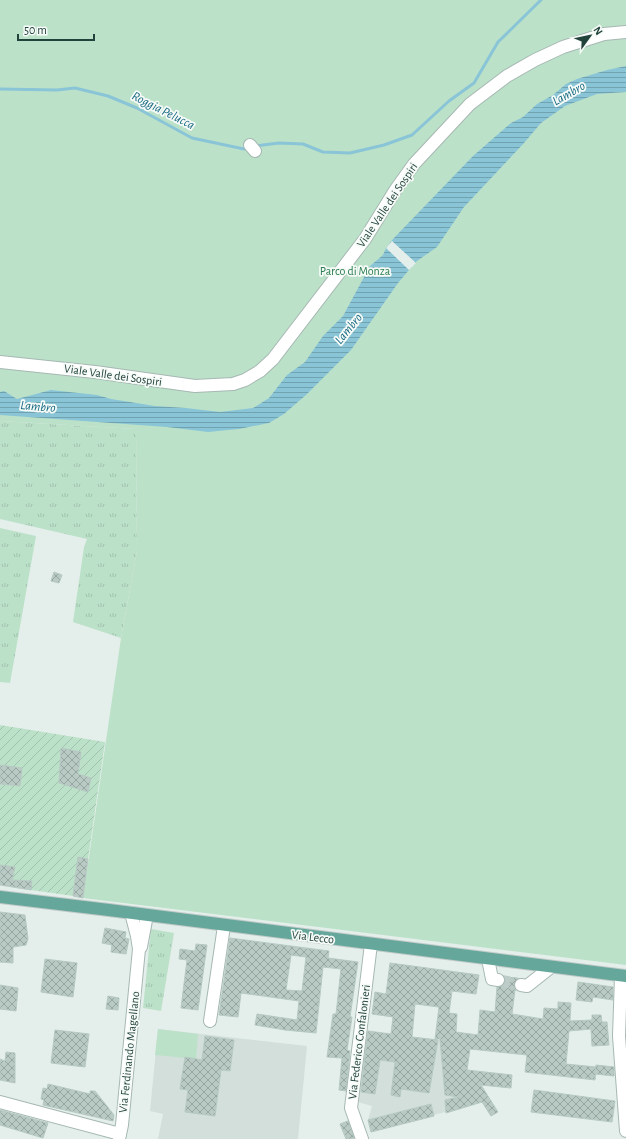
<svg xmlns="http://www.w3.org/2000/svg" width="626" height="1139" font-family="'Alegreya Sans',sans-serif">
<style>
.built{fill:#d2dfda}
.grass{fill:url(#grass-tufts)}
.park{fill:#bce1c9}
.garden{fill:url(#garden-furrows);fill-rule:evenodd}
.water{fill:url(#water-rules)}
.pier{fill:#e4efeb}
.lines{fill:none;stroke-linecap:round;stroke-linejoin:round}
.stream{stroke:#89c5d7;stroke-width:3}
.building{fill:url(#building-cross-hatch);stroke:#b6c9c3;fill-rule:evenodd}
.minor-tunnel{stroke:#bdccc8;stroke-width:12;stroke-dasharray:12 6;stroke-linecap:butt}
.minor-casing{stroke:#a6b8b3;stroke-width:14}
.major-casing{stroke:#c1cac8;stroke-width:14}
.minor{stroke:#fff;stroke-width:12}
.major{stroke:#66a79b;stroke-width:12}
.labels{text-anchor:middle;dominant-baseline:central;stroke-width:3.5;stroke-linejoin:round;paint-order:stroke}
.street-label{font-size:12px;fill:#22423c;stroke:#f6fbf8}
.park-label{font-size:12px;fill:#297c4f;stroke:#f6fbf8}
.water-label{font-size:13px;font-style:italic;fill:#176983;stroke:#f6fbf8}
</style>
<defs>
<pattern id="grass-tufts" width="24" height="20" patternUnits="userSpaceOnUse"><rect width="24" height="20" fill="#bce1c9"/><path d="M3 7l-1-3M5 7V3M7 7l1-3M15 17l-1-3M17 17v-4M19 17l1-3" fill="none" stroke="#a1c2ae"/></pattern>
<pattern id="garden-furrows" width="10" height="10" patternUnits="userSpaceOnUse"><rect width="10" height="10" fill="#bce1c9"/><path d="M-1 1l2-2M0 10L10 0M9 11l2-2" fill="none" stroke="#a1c2ae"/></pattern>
<pattern id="water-rules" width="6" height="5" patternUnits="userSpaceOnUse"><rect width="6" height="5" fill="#89c5d7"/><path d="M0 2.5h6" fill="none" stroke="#70a2b0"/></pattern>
<pattern id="building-cross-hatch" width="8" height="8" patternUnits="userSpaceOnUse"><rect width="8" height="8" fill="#b9cac4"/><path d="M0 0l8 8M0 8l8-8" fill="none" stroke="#96a6a0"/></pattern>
</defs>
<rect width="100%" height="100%" fill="#e4efeb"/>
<g class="built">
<polygon points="158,1029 307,1046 298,1139 158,1139 163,1114 150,1111"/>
<polygon points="365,1031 446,1041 468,1085 475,1104 371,1132 368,1120 372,1106 358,1102 358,1091"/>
</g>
<g class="grass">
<polygon points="0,421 136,429 137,551 121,638 73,622 84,547 87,539 0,519"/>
<polygon points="0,528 36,536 10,683 0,682"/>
<polygon points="151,929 174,933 161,1011 143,1008"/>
</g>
<g class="park">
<polygon points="0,0 626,0 626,965 83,898 121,638 137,551 136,429 0,421"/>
<polygon points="158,1029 198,1034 196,1059 155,1055"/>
</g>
<path class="garden" d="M0,725L105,742L88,859L78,858L73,896L31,890V881L12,880L15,867L0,865V784L20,786L22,769L0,765ZM61,749L78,774L91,778L88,792L59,783Z"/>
<polygon class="water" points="626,66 626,92 597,94 565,106 541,123 524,143 464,207 437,247 417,261 409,270 398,283 351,350 306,395 284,414 269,423 239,429 208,432 167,427 0,415 0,392 4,391 17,399 51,390 97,395 111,399 155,406 186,408 220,412 253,408 269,398 287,375 305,362 323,336 343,316 370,266 383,255 386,248 393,239 473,156 511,123 523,117 537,104 553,95 566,84 577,79 607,70"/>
<polygon class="pier" points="392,241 416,263 409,270 386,248"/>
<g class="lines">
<g class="stream">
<polyline points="0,89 57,90 75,88 108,96 137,108 192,138 244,149 249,148"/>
<polyline points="255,146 279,143 303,144 323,152 350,153 384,145 412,135 449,101 474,83 498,42 541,0"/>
</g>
</g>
<g class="building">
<polygon points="54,572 62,575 59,583 51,581"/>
<polygon points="61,748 81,752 78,774 91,778 88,792 59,783"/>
<polygon points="0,765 22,768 20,786 0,784"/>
<polygon points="78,857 88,859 83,898 73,896"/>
<polygon points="0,865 15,867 12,880 32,881 31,890 0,885"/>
<polygon points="0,912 25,915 28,939 26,945 13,947 13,963 0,962"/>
<polygon points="105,928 126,932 125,938 129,939 126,954 111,952 112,945 102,943"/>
<path d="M230,938L329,951L328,958L358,962L350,1017H352L347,1050L350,1051L346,1091L339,1090L342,1058L327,1057L333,1014H336L341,969L323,967L316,1033L285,1030L255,1025L257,1014L297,1020L299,1001L241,993L238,1017L219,1015ZM291,955L306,957L302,991L286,990Z"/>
<polygon points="196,944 207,945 198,1010 181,1008 187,960 179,959 180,949 195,951"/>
<polygon points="45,959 77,963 73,997 41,992"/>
<polygon points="390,963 479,975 476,994 452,991 449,1013 457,1014 456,1032 478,1035 480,1010 495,1012 497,987 504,984 505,981 505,977 518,978 514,984 516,990 515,990 512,1014 543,1019 544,1008 558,1009 558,1002 571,1003 570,1021 592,1020 592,1015 601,1015 602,1022 607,1022 609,1045 592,1046 591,1029 569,1031 566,1064 596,1067 595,1080 525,1072 527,1055 470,1049 467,1070 512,1075 511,1088 481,1085 498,1112 491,1116 482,1102 446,1113 445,1100 459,1097 445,1095 440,1039 435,1039 439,1007 415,1004 412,1037 438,1040 429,1093 401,1089 400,1097 391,1095 395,1062 380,1060 375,1094 361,1092 368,1031 391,1034 393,1017 372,1014 375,992 386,994"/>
<polygon points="578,982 613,987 613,1000 593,997 592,1002 576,1000"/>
<polygon points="0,985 18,988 16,1011 0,1009"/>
<polygon points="108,996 119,998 118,1010 106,1009"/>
<polygon points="55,1030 89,1034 85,1067 51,1063"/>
<polygon points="205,1036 234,1040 230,1071 221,1070 215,1116 185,1112 188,1090 180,1089 185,1057 202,1060"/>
<polygon points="6,1052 15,1053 15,1083 0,1080 0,1059 5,1061"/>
<polygon points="596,1065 614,1067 614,1076 595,1074"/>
<polygon points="48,1084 90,1094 90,1091 95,1091 114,1115 113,1121 43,1105 44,1100 41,1099 43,1088 47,1089"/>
<polygon points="534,1090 615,1101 612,1122 531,1112"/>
<polygon points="431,1104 434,1116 371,1132 368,1120"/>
<polygon points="0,1110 48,1123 43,1138 0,1125"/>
<polygon points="348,1121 354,1138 351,1139 346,1139 340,1124"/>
</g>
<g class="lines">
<polyline class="minor-tunnel" points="498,980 521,985"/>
<defs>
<g id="minor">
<polyline points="250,145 255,151"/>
<polyline points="0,362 95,372 195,386 233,384 245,380 260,371 273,359 365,239 396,189 414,164 470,104 507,76 535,60 563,47 604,34 626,32"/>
<polyline points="141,947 147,915"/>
<polyline points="488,959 492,979 498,980"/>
<polyline points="621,976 619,1036 626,1131"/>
<polyline points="521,985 527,986 551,967"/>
<polyline points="210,1021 224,926"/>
<polyline points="0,1102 120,1134"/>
<polyline points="119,1139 122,1125 139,949 137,936 131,913"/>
<polyline points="362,1139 351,1108 371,944"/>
</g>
<polyline id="major" points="0,897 109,910 626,976"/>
</defs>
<use href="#minor" class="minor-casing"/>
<use href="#major" class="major-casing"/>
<use href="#minor" class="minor"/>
<use href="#major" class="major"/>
</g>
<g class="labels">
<g class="street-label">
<text transform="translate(387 205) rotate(-56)">Viale Valle dei Sospiri</text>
<text transform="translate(113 375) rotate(8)">Viale Valle dei Sospiri</text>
<text transform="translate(313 937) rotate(7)">Via Lecco</text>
<text transform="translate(359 1042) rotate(-83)">Via Federico Confalonieri</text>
<text transform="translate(129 1052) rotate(-84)">Via Ferdinando Magellano</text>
</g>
<g class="park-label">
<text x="355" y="271">Parco di Monza</text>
</g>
<g class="water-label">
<text transform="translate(569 94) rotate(-30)">Lambro</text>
<text transform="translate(163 111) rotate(27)">Roggia Pelucca</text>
<text transform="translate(349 329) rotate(-51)">Lambro</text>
<text transform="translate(38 407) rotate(5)">Lambro</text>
</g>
</g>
<g transform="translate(590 36) rotate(57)" stroke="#f6fbf8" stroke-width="3" paint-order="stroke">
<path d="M0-3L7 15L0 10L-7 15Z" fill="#22423c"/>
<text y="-6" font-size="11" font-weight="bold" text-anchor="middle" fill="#22423c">N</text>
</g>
<path d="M18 34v6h76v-6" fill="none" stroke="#22423c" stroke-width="2"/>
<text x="24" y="34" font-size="12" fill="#22423c" stroke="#f6fbf8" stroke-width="3" paint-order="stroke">50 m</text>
</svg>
